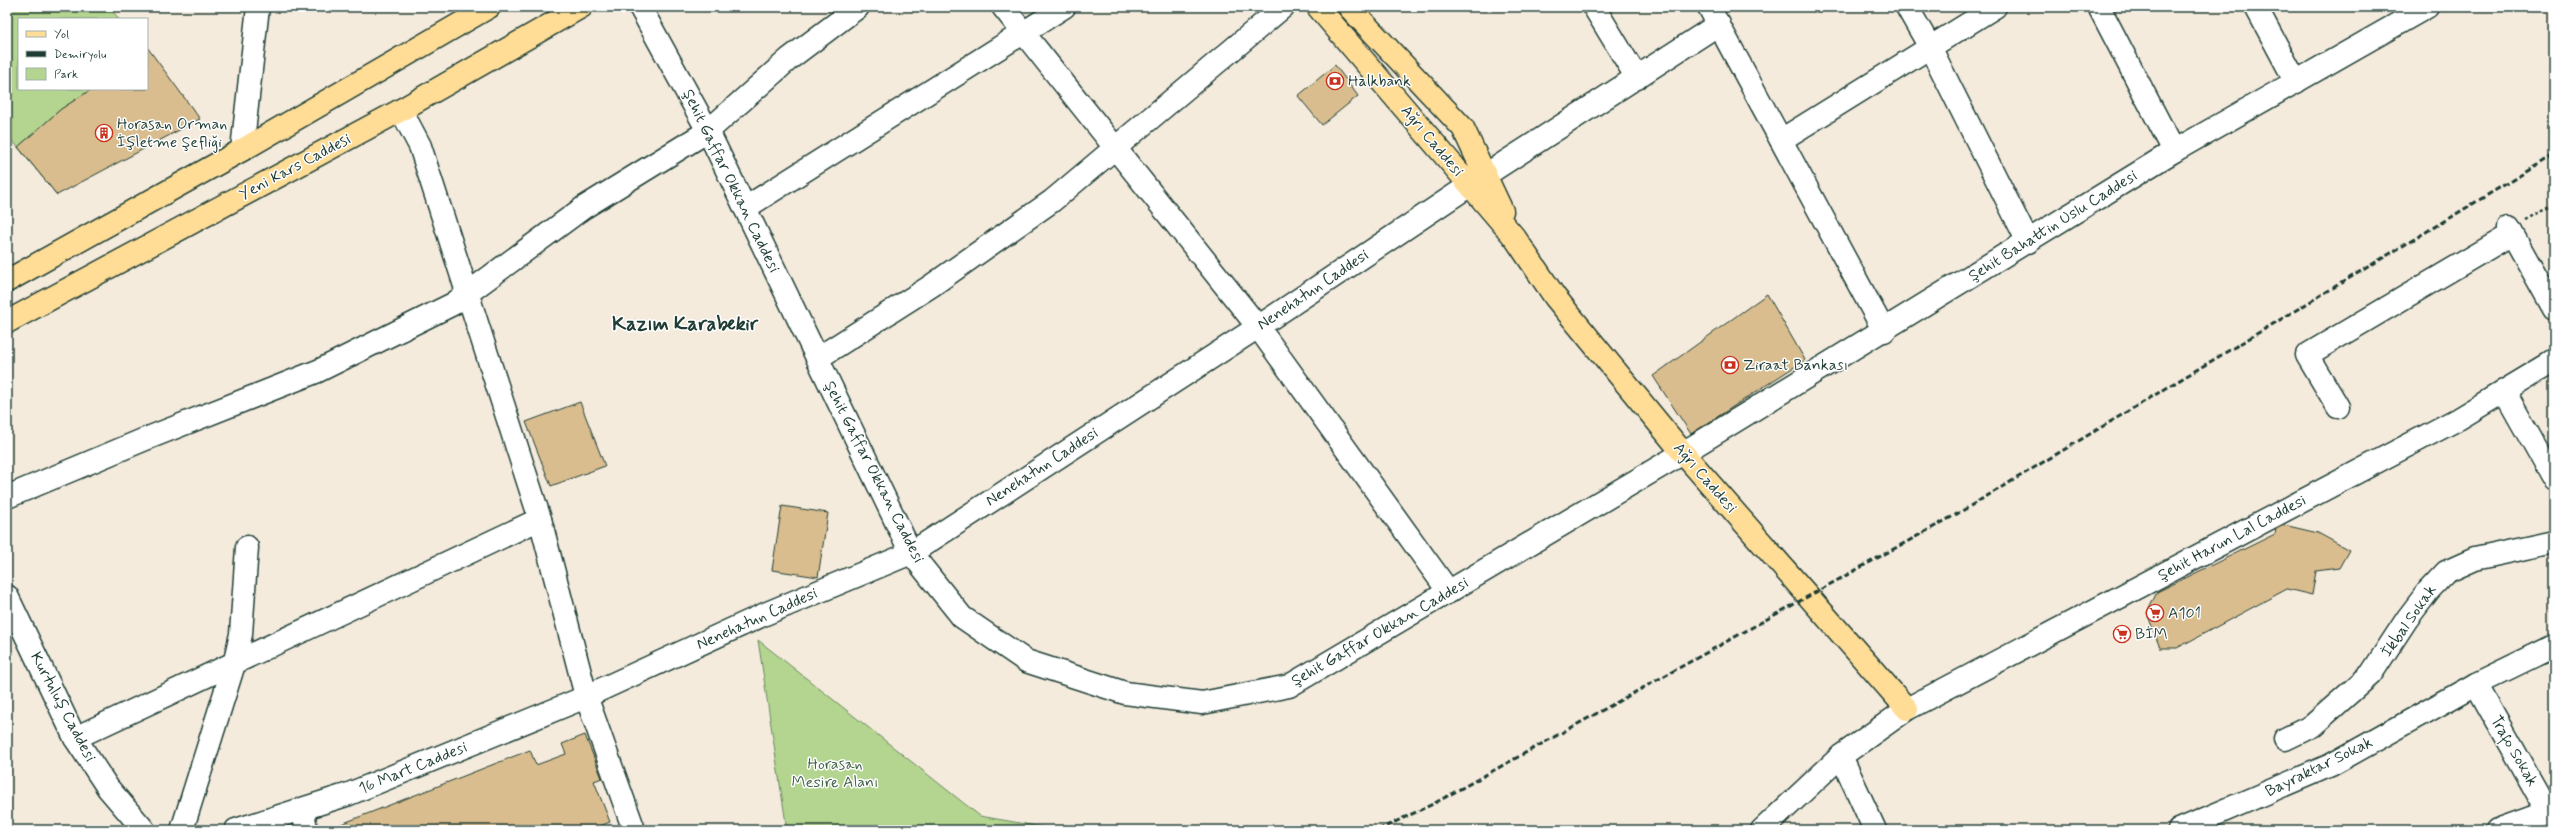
<svg xmlns="http://www.w3.org/2000/svg" width="2561" height="837" font-family="Mynerve,sans-serif">
<style>
.green{fill:#b4d58f;stroke:#6a8962}
.building{fill:#d9bd8e;stroke:#1f3d34}
.lines{fill:none;stroke-linecap:round;stroke-linejoin:round}
.minor-casing{stroke:#1f3d34;stroke-width:25}
.major-casing{stroke:#1f3d34;stroke-width:25}
.path{stroke:#1f3d34;stroke-width:2.5;stroke-dasharray:3 3;stroke-linecap:butt}
.minor{stroke:#fff;stroke-width:22}
.major{stroke:#ffdd96;stroke-width:22}
.rail{stroke:#1f3d34;stroke-width:3;stroke-dasharray:6 3;stroke-linecap:butt}
.labels{text-anchor:middle;dominant-baseline:central;stroke-width:3;stroke-linejoin:round;paint-order:stroke}
.poi-label{font-size:16px;fill:#1f3d34;stroke:#fff;text-anchor:start}
.street-label{font-size:16px;fill:#1f3d34;stroke:#fff}
.park-label{font-size:16px;fill:#44634b;stroke:#fff}
.district-label{font-size:20px;font-weight:bold;fill:#1f3d34;stroke:#fff}
</style>
<rect width="100%" height="100%" fill="#f4ebdd"/>
<filter id="ink" filterUnits="userSpaceOnUse"><feTurbulence type="fractalNoise" baseFrequency=".025" numOctaves="2"/><feDisplacementMap in="SourceGraphic" scale="8" xChannelSelector="R" yChannelSelector="G"/><feConvolveMatrix kernelMatrix="1 2 1 2 8 2 1 2 1" color-interpolation-filters="sRGB"/></filter>
<g filter="url(#ink)">
<g class="green">
<polygon points="7,7 109,7 119,19 19,19 19,89 92,89 61,109 18,147 57,195 7,134"/>
<polygon points="758,640 980,816 1059,830 787,830"/>
</g>
<g class="building">
<polygon points="147,47 200,119 57,195 18,147 61,109 92,89 147,89"/>
<polygon points="1335,65 1358,96 1322,125 1298,96"/>
<polygon points="1767,294 1805,360 1691,434 1653,376"/>
<polygon points="580,402 605,466 551,486 526,422"/>
<polygon points="782,506 828,513 818,577 772,570"/>
<polygon points="2284,525 2318,533 2349,550 2339,568 2316,571 2312,595 2287,589 2177,648 2160,648 2147,613 2157,592 2275,534 2276,529"/>
<polygon points="585,735 602,778 594,781 610,822 590,830 326,830 530,750 536,765 566,754 562,744"/>
</g>
<g class="lines">
<defs>
<g id="minor">
<polyline points="640,7 708,131 911,553 962,617 1026,661 1125,693 1202,703 1289,686 1683,453 2174,151 2427,7"/>
<polyline points="1003,7 1258,327 1449,592"/>
<polyline points="1594,7 1637,78"/>
<polyline points="1709,7 1884,331"/>
<polyline points="1907,7 1930,47 2028,242"/>
<polyline points="2099,7 2174,151"/>
<polyline points="2256,7 2296,82"/>
<polyline points="401,110 420,146 540,519 586,696 634,830"/>
<polyline points="1781,140 1995,7"/>
<polyline points="242,150 258,7"/>
<polyline points="745,208 1064,7"/>
<polyline points="2509,228 2554,309"/>
<polyline points="818,358 931,286 1052,201 1283,7"/>
<polyline points="2504,391 2554,480"/>
<polyline points="2338,407 2307,355 2512,234"/>
<polyline points="7,497 143,440 318,371 453,304 583,208 708,131 789,59 858,7"/>
<polyline points="7,596 75,738 108,788 144,830"/>
<polyline points="2476,684 2548,812 2554,815"/>
<polyline points="75,738 540,519"/>
<polyline points="2285,739 2312,726 2371,674 2407,619 2429,590 2446,572 2475,559 2554,542"/>
<polyline points="1841,756 1875,830"/>
<polyline points="303,810 306,830"/>
<polyline points="182,830 235,661 241,634 247,547"/>
<polyline points="236,830 349,794 576,701 765,614 911,553 1258,327 1470,185 1719,24"/>
<polyline points="1762,830 1841,756 1907,709 2458,419 2554,361"/>
<polyline points="2179,830 2331,765 2476,684 2554,646"/>
<polyline points="2498,830 2554,810"/>
</g>
<g id="major">
<polyline points="1318,7 1515,238 1555,297 1683,453 1907,709"/>
<polyline points="1349,7 1463,128 1502,211"/>
<polyline points="7,281 242,150 489,7"/>
<polyline points="7,322 401,110 581,7"/>
</g>
</defs>
<use href="#minor" class="minor-casing"/>
<use href="#major" class="major-casing"/>
<polyline class="path" points="2526,220 2554,205"/>
<use href="#minor" class="minor"/>
<use href="#major" class="major"/>
<polyline class="rail" points="1378,830 1433,804 1957,514 2554,155"/>
</g>
</g>
<defs>
<symbol id="bank-ring" viewBox="-11 -11 22 22"><circle r="9.5" fill="#fff" stroke="#c8321e" stroke-width="1.5"/><path d="M-6-4H6V4H-6ZM0-2.3a2.3 2.3 0 1 0 0 4.6a2.3 2.3 0 1 0 0-4.6Z" fill="#c8321e"/></symbol>
<symbol id="building-ring" viewBox="-11 -11 22 22"><circle r="9.5" fill="#fff" stroke="#c8321e" stroke-width="1.5"/><path d="M-4-6H4V6H1V3H-1V6H-4ZM-2.5-4.3h1.7v1.8h-1.7ZM.8-4.3h1.7v1.8H.8ZM-2.5-1h1.7V.8h-1.7ZM.8-1h1.7V.8H.8Z" fill="#c8321e"/></symbol>
<symbol id="supermarket-ring" viewBox="-11 -11 22 22"><circle r="9.5" fill="#fff" stroke="#c8321e" stroke-width="1.5"/><path d="M-6-5.5h2.5l.6 2H6L4.5 2H-2.5L-4.4-4H-6ZM-1.5 3.2a1.3 1.3 0 1 0 .1 0ZM3 3.2a1.3 1.3 0 1 0 .1 0Z" fill="#c8321e"/></symbol>
</defs>
<g fill-rule="evenodd">
<use href="#bank-ring" x="1325" y="71" width="20" height="20"/>
<use href="#building-ring" x="94" y="123" width="20" height="20"/>
<use href="#bank-ring" x="1720" y="355" width="20" height="20"/>
<use href="#supermarket-ring" x="2145" y="603" width="20" height="20"/>
<use href="#supermarket-ring" x="2112" y="624" width="20" height="20"/>
</g>
<g class="labels">
<g class="poi-label">
<text x="1348" y="81">Halkbank</text>
<text x="117" y="124">Horasan Orman<tspan x="117" dy="18">İşletme Şefliği</tspan></text>
<text x="1743" y="365">Ziraat Bankası</text>
<text x="2168" y="613">A101</text>
<text x="2135" y="634">BİM</text>
</g>
<g class="street-label">
<text transform="translate(1432 141) rotate(50)">Ağrı Caddesi</text>
<text transform="translate(295 167) rotate(-28)">Yeni Kars Caddesi</text>
<text transform="translate(731 181) rotate(64)">Şehit Gaffar Okkan Caddesi</text>
<text transform="translate(2053 226) rotate(-32)">Şehit Bahattin Uslu Caddesi</text>
<text transform="translate(1313 290) rotate(-34)">Nenehatun Caddesi</text>
<text transform="translate(1042 467) rotate(-33)">Nenehatun Caddesi</text>
<text transform="translate(874 472) rotate(63)">Şehit Gaffar Okkan Caddesi</text>
<text transform="translate(1705 478) rotate(49)">Ağrı Caddesi</text>
<text transform="translate(2232 538) rotate(-28)">Şehit Harun Lal Caddesi</text>
<text transform="translate(757 619) rotate(-24)">Nenehatun Caddesi</text>
<text transform="translate(2409 621) rotate(-55)">İkbal Sokak</text>
<text transform="translate(1380 632) rotate(-30)">Şehit Gaffar Okkan Caddesi</text>
<text transform="translate(63 707) rotate(62)">Kurtuluş Caddesi</text>
<text transform="translate(2514 751) rotate(60)">Trafo Sokak</text>
<text transform="translate(2319 767) rotate(-26)">Bayraktar Sokak</text>
<text transform="translate(413 768) rotate(-22)">16 Mart Caddesi</text>
</g>
<g class="park-label">
<text x="835" y="764">Horasan<tspan x="835" dy="18">Mesire Alanı</tspan></text>
</g>
<g class="district-label">
<text x="685" y="324">Kazım Karabekir</text>
</g>
</g>
<rect width="2561" height="837" fill="none" stroke="#fff" stroke-width="24"/>
<rect x="12" y="12" width="2537" height="813" fill="none" stroke="#1f3d34" stroke-width="1.5" filter="url(#ink)"/>
<rect x="18" y="18" width="130" height="72" fill="#ffffff" stroke="#a5b1ae"/>
<rect x="26" y="31" width="20" height="6" fill="#ffdd96" stroke="#a5b1ae"/>
<text x="54" y="38" font-size="12" fill="#1f3d34">Yol</text>
<rect x="26" y="51" width="20" height="6" fill="#1f3d34" stroke="#a5b1ae"/>
<text x="54" y="58" font-size="12" fill="#1f3d34">Demiryolu</text>
<rect x="26" y="68" width="20" height="12" fill="#b4d58f" stroke="#a5b1ae"/>
<text x="54" y="78" font-size="12" fill="#1f3d34">Park</text>
</svg>
